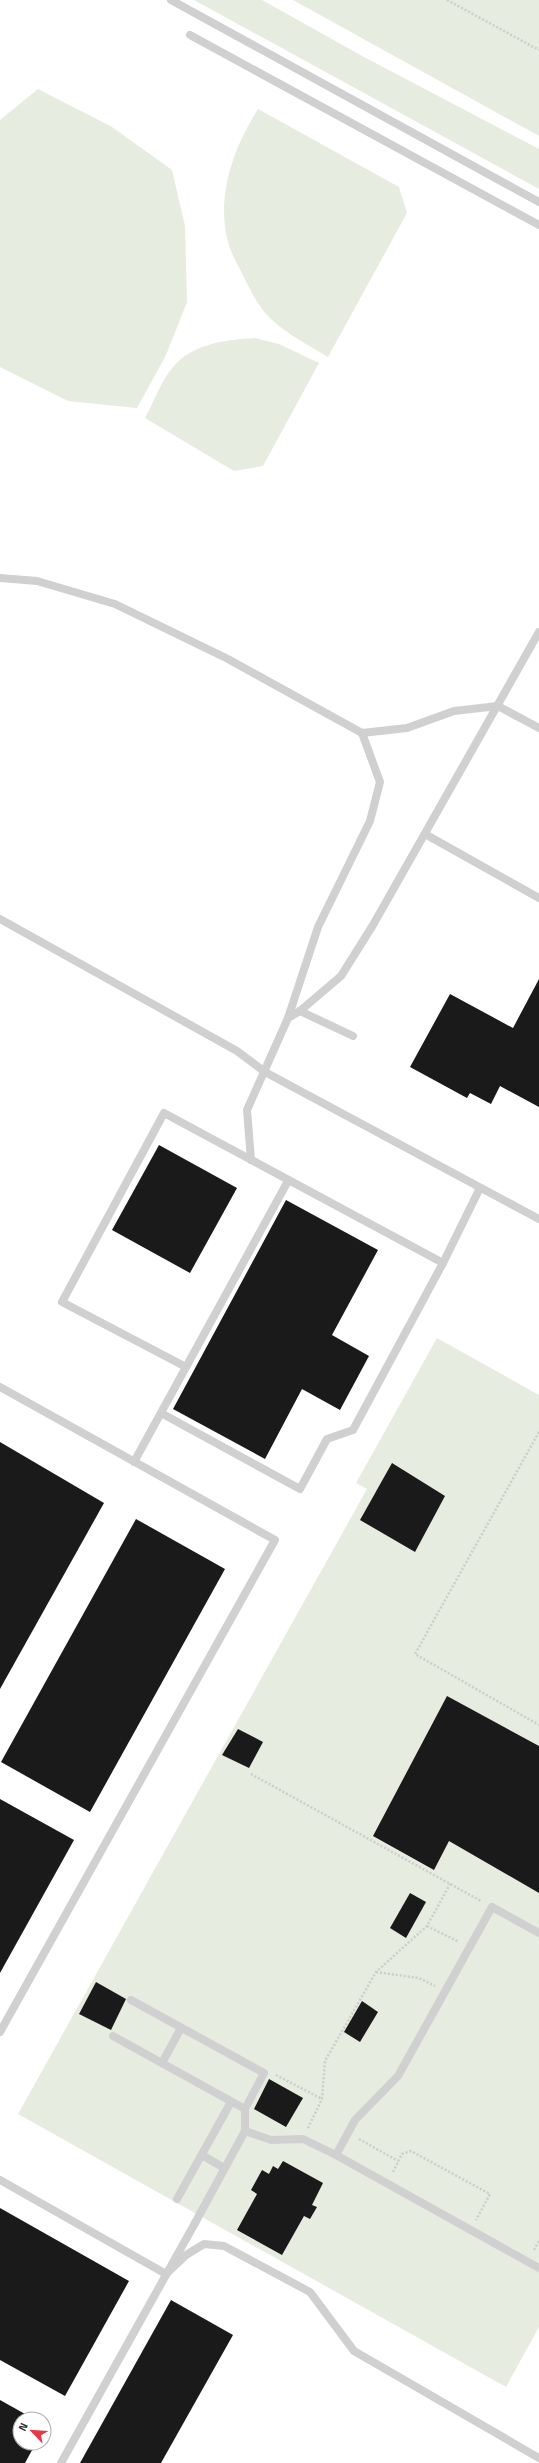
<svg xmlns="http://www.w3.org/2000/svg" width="539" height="2463" font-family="'Titillium Web',sans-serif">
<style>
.green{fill:#e6ecdf}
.building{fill:#1a1a1a}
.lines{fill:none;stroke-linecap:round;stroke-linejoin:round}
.path{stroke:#cdcdcd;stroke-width:2.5;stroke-dasharray:2 2;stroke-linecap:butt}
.service{stroke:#d0d0d0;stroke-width:8}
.service-bridge{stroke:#d0d0d0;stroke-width:8}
</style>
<rect width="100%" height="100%" fill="#fff"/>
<g class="green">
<polygon points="194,0 262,0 364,57 539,149 539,189"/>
<polygon points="293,0 539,0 539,136"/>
<polygon points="38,89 112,127 172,170 185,226 187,302 166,355 137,408 68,401 0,367 0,120"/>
<path d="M258,109L399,187L407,213L328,357C308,345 289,335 272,320C259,308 251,292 244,277C238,265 230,252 227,238C217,193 234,147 258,109Z"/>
<path d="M255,338L279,344L319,363L263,466L234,471L145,418C154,402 161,381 173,367C193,343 227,340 255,338Z"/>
<polygon points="437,1338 539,1395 539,2327 506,2387 18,2114 367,1489 356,1483"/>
</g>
<g class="building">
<polygon points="539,979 539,1107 500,1086 491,1104 470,1093 467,1098 410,1067 450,994 513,1028"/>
<polygon points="159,1145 237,1188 190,1273 112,1230"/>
<polygon points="286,1200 378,1250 332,1335 369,1356 340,1410 302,1389 265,1459 173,1409"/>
<polygon points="0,1442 104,1503 0,1689"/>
<polygon points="392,1463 445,1496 415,1552 360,1520"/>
<polygon points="136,1519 225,1569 90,1812 1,1762"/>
<polygon points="447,1696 539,1746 539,1893 449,1841 434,1870 373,1836"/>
<polygon points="238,1729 263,1742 249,1768 222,1755"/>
<polygon points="0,1799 74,1840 0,1973"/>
<polygon points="410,1893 426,1902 406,1938 390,1928"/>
<polygon points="96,1982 126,1999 111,2030 79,2014"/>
<polygon points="362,2001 378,2012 360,2042 344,2032"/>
<polygon points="269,2079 303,2098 286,2127 254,2109"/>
<polygon points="283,2161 323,2183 312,2205 317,2207 310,2219 304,2216 282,2255 237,2230 257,2194 251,2190 262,2170 269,2174 273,2166 278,2169"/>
<polygon points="0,2208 129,2281 65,2396 0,2360"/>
<polygon points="171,2300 233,2335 161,2463 80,2463"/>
<polygon points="0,2400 34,2419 20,2419 20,2443 36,2443 25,2463 0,2463"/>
</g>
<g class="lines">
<g class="path">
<polyline points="447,0 539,50"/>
<polyline points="539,1432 415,1654 539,1725"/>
<polyline points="251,1774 481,1901"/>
<polyline points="427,1926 459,1942"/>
<polyline points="376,1972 419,1978 435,1986"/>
<polyline points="276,2075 322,2099"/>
<polyline points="308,2128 322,2099 325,2061 376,1972 427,1926 450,1884"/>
<polyline points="359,2139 398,2161"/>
<polyline points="393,2172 402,2154 411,2151 490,2194 476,2220"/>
<polyline points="534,2250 539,2241"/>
</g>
<g class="service">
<polyline points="171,0 539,202"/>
<polyline points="190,35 539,225"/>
<polyline points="0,578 37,581 115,604 228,659 362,733 407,728 454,711 498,706 539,728"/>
<polyline points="425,834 539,898"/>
<polyline points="0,919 237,1051 265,1072 539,1219"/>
<polyline points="300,1011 353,1036"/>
<polyline points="288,1018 318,927 370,821 380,782 362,733"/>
<polyline points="251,1160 247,1110 288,1018 300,1011 341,976 373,925 539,632"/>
<polyline points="186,1367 62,1302 164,1113 443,1263 480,1188"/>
<polyline points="0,1387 275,1540 0,2032"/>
<polyline points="161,1413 300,1489 327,1439 353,1430 443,1263"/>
<polyline points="134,1462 288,1181"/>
<polyline points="131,2000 264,2073 245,2109"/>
<polyline points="113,2036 245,2109 245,2131"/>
<polyline points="162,2063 181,2028"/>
<polyline points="202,2155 224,2168"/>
<polyline points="336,2155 355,2120 398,2076 492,1907 539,1933"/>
<polyline points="0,2180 166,2274 186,2255 204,2244 224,2246 310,2292 354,2351 539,2458"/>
<polyline points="177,2199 231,2102"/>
<polyline points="195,2223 245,2131 271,2140 303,2139 336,2155 539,2268"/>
</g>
<polyline class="service-bridge" points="61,2463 195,2223"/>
</g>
<g transform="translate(32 2431) rotate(295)"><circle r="19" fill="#ffffff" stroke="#adadad"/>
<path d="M0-3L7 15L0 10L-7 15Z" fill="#e63946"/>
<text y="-6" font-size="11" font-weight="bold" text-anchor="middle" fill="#333333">N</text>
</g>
</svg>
